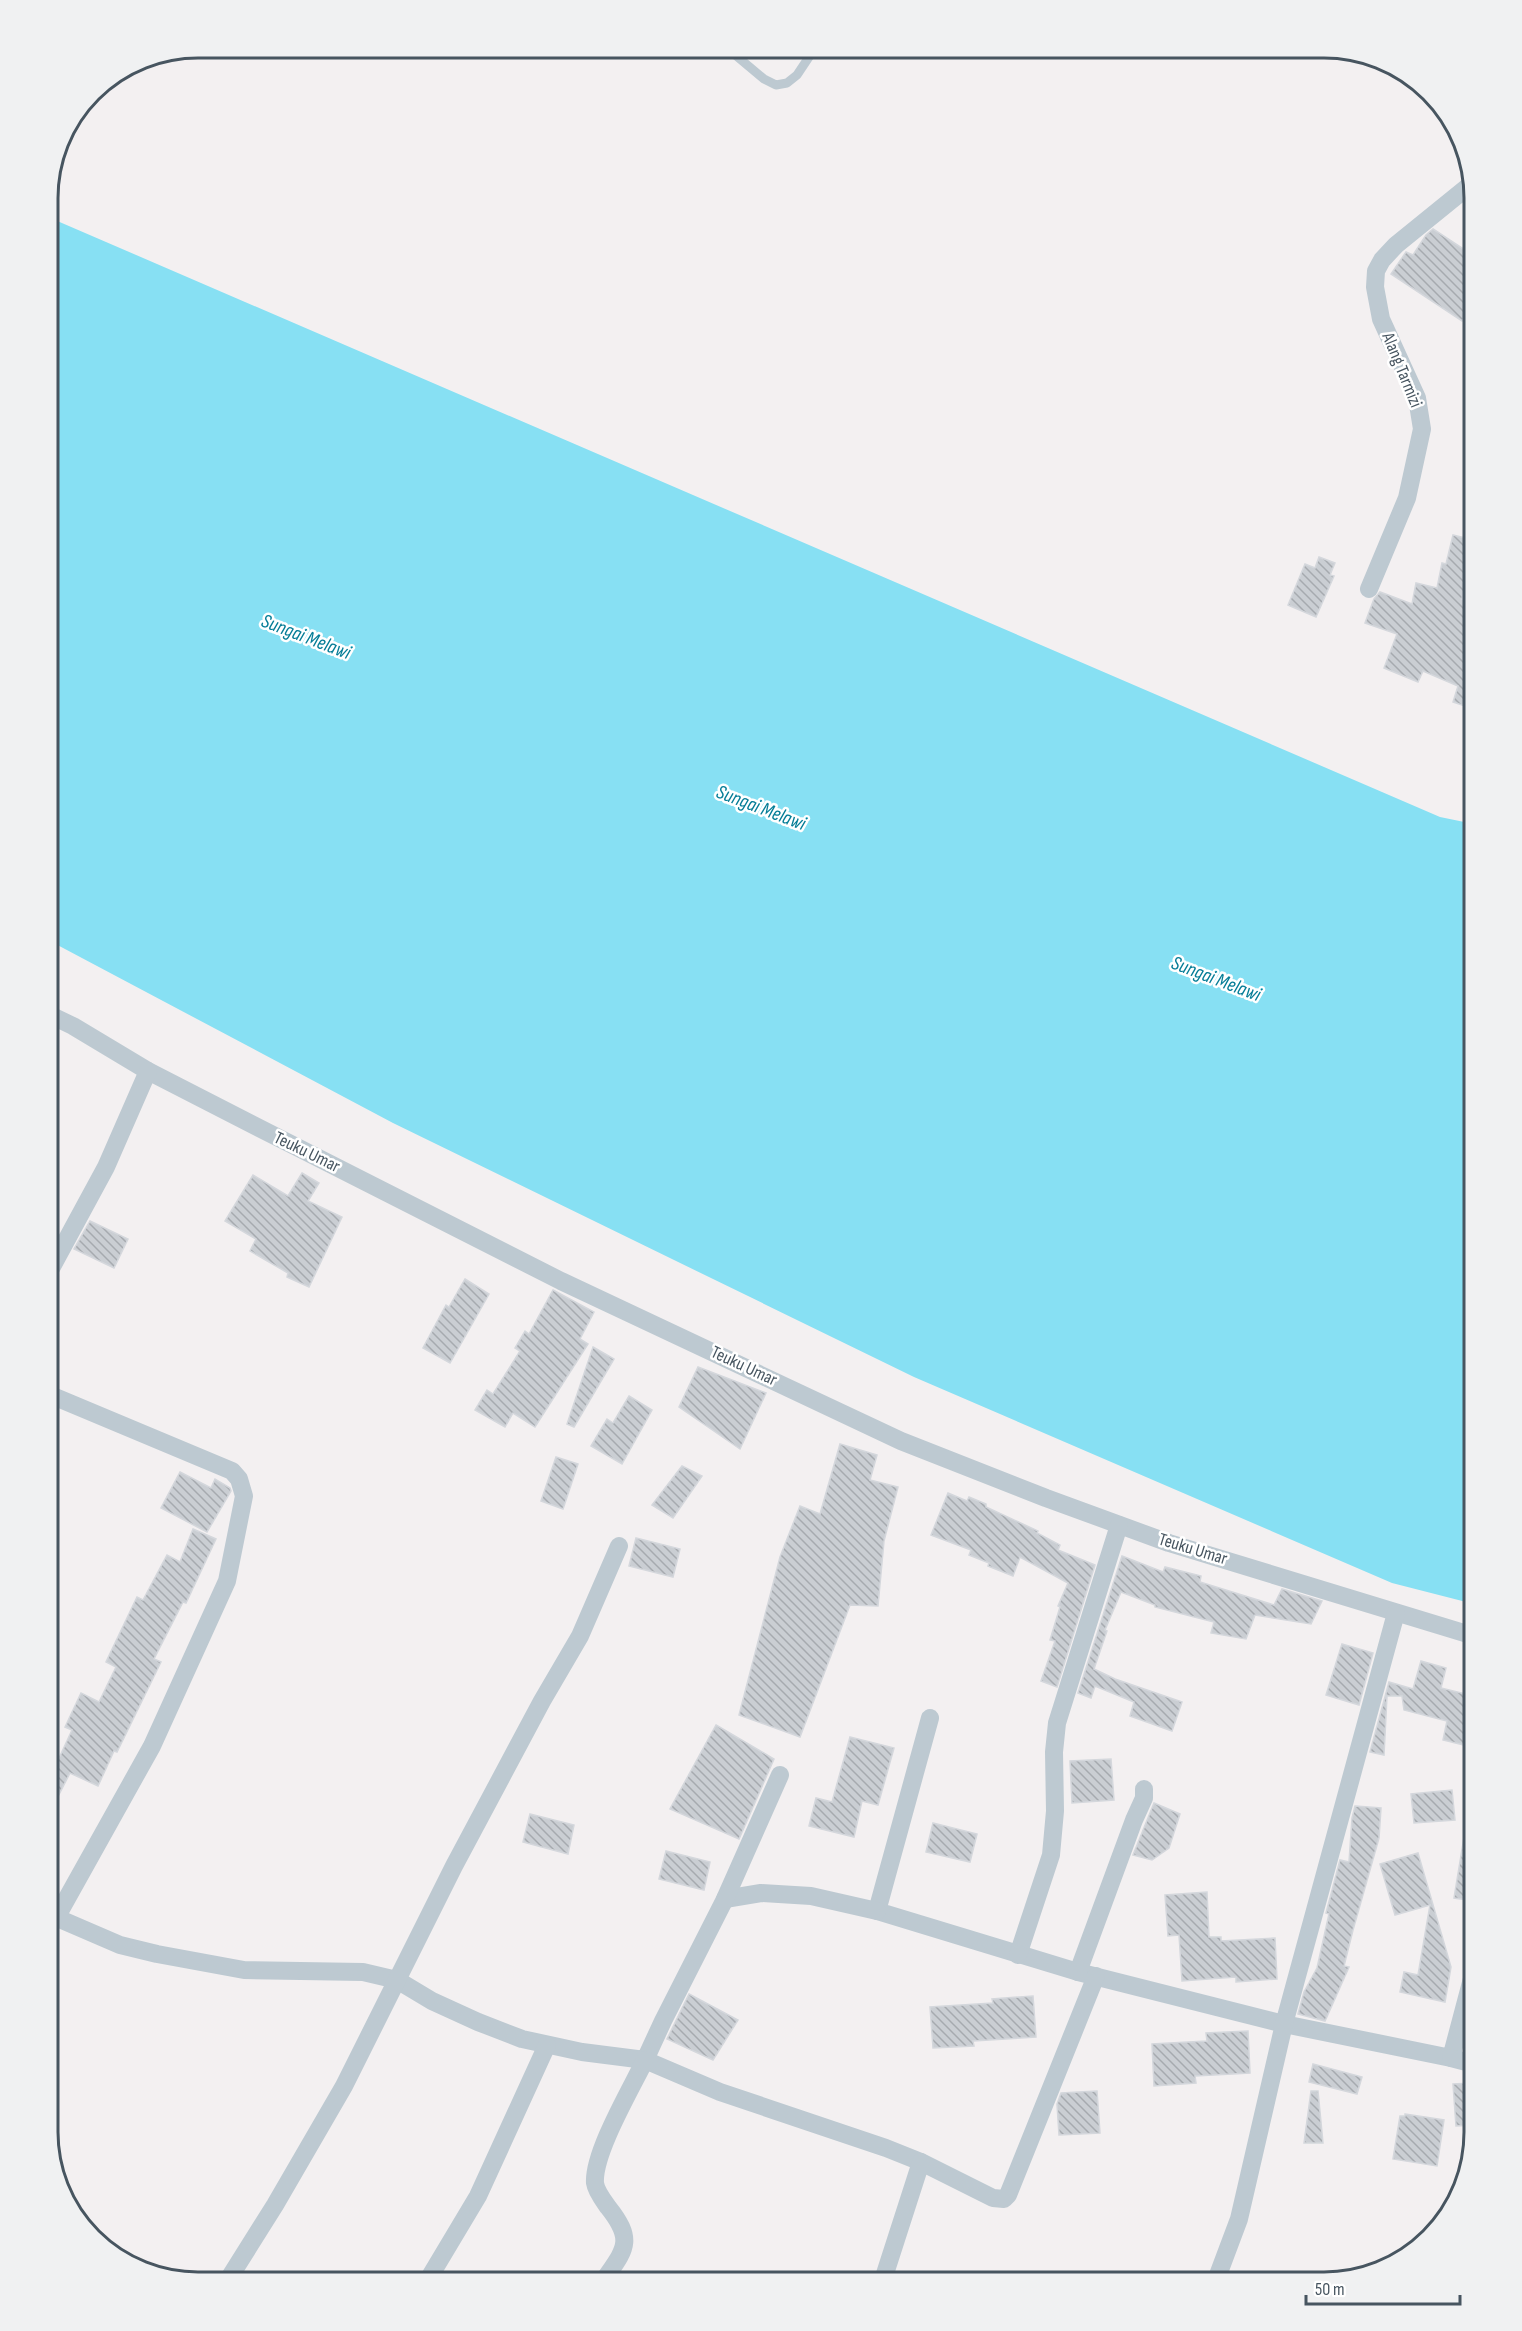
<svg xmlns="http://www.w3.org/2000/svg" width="1522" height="2331" font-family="'Sofia Sans Condensed',sans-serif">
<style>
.water{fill:#87e0f3}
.building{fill:url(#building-back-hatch);stroke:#d4d7dc;stroke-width:1.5}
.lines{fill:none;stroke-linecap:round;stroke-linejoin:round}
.service{stroke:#bdc9d1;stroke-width:9}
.minor{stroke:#bdc9d1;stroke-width:18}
.labels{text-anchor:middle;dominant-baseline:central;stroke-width:5;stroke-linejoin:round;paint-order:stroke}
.street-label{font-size:18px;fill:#475560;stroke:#fff}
.water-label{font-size:20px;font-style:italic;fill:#057d97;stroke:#fff}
.rim{fill:none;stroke:#475560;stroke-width:3}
</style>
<defs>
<pattern id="building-back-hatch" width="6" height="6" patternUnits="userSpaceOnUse" patternTransform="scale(1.5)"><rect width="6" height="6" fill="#caced3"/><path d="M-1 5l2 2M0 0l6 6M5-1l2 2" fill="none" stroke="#a6aaaf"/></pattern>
</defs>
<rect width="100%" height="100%" fill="#f3f0f1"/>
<polygon class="water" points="48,217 1440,817 1474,824 1474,1604 1392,1583 914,1377 393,1123 48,940"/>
<g class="building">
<polygon points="1433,229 1474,256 1474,303 1462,321 1391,274 1406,252 1413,255 1426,235"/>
<polygon points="1453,535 1474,540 1474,566 1468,565 1462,599 1474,604 1474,709 1453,702 1458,686 1423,671 1418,682 1384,668 1397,634 1365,623 1374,599 1380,592 1412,604 1416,583 1437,588 1442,563 1446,564"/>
<polygon points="1319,557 1335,563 1330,575 1334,576 1316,617 1288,605 1305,564 1315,568"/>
<polygon points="302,1173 319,1183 308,1201 342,1217 309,1287 287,1277 288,1273 250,1251 256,1239 225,1221 253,1175 288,1196"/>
<polygon points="90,1221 128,1239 114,1268 74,1249"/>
<polygon points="465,1279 489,1294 450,1363 423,1348 446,1305 449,1307"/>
<polygon points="553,1290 594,1312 580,1339 588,1344 535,1427 513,1413 505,1427 475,1410 487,1390 493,1394 520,1351 515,1348 525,1331 529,1334"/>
<polygon points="593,1347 614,1359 574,1427 567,1424"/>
<polygon points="698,1367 766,1393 740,1449 679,1407"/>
<polygon points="629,1396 652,1410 622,1464 591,1446 607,1419 613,1423"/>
<polygon points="840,1444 877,1455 870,1480 898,1487 884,1541 878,1606 850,1605 800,1737 739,1715 780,1557 800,1506 820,1514"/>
<polygon points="556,1457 578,1464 563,1509 541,1501"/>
<polygon points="682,1466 702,1476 673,1518 652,1505"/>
<polygon points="180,1472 211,1488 215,1479 230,1488 231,1491 207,1532 161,1508"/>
<polygon points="948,1493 967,1501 969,1497 986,1504 986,1507 1038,1531 1037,1533 1060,1545 1058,1550 1095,1565 1057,1687 1041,1681 1055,1641 1050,1640 1060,1607 1058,1606 1068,1583 1020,1557 1013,1576 988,1566 989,1563 969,1555 971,1550 931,1535"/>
<polygon points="193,1529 216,1539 186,1603 183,1602 154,1659 161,1662 117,1752 114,1751 98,1786 70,1773 48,1816 48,1782 72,1730 65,1727 81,1693 99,1702 116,1667 106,1662 137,1597 143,1600 167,1555 180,1562"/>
<polygon points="636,1538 680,1549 673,1577 629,1566"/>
<polygon points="1122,1556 1163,1572 1165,1567 1201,1576 1200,1582 1274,1605 1282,1589 1322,1601 1311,1624 1255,1615 1246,1639 1211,1633 1214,1622 1155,1607 1155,1605 1121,1592 1105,1630 1107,1631 1094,1669 1115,1679 1182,1702 1172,1731 1130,1716 1134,1702 1095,1686 1091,1698 1078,1693"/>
<polygon points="1342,1644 1373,1653 1359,1705 1326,1695"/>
<polygon points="1421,1661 1446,1668 1441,1688 1474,1696 1474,1721 1468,1746 1443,1740 1447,1721 1404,1710 1402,1696 1387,1696 1384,1755 1370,1752 1389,1682 1413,1689"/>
<polygon points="716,1725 774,1759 739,1839 670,1809"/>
<polygon points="850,1737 894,1748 878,1805 862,1801 854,1837 809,1826 816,1798 832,1802"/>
<polygon points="1111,1759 1114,1800 1072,1803 1070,1761"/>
<polygon points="1452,1790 1455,1820 1414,1823 1411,1794"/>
<polygon points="1154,1803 1180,1814 1169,1848 1152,1860 1133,1855"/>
<polygon points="1355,1806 1381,1808 1379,1838 1353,1930 1344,1966 1349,1967 1325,2021 1298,2014 1304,1992 1317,1968 1329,1914 1326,1913 1340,1860 1349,1862 1352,1818"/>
<polygon points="530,1814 574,1825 568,1854 523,1842"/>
<polygon points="933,1823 977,1834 970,1862 926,1852"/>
<polygon points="1465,1831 1474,1832 1474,1901 1454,1898"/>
<polygon points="666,1851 710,1862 704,1890 659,1879"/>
<polygon points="1418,1853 1451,1967 1445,2002 1400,1992 1404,1972 1418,1975 1430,1905 1395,1915 1380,1864"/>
<polygon points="1207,1892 1209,1937 1221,1937 1221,1941 1275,1938 1277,1979 1236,1982 1236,1977 1182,1981 1179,1935 1168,1936 1165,1895"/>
<polygon points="689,1994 738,2020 713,2060 667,2039"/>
<polygon points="1033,1996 1036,2037 973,2041 974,2046 933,2048 930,2007 993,2003 992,1999"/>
<polygon points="1248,2031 1250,2073 1195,2076 1196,2083 1154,2086 1152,2044 1207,2041 1206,2033"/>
<polygon points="1313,2064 1362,2077 1357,2094 1309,2082"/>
<polygon points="1474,2083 1474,2125 1456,2126 1453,2084"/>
<polygon points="1097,2091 1100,2133 1059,2135 1057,2104 1061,2093"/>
<polygon points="1311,2091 1318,2091 1323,2143 1304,2143"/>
<polygon points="1405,2114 1444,2120 1437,2166 1393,2159 1400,2116 1405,2116"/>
</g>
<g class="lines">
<polyline class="service" points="727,48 764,79 776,85 787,83 797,75 815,48"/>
<g class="minor">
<polyline points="1369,589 1407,498 1422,429 1417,398 1381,319 1375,287 1376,271 1382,260 1396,245 1470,185"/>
<polyline points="48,1014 73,1026 148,1071 271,1134 561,1281 901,1441 1046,1498 1169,1543 1474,1636"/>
<polyline points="48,1274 106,1167 148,1071"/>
<polyline points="48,1394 232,1471 239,1479 244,1496 227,1581 152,1746 56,1918"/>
<polyline points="930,1718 877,1911 1078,1972 1284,2024 1451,2058 1474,1971"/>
<polyline points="725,1899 761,1893 811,1896 877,1911"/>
<polyline points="48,1914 120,1945 157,1954 244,1970 363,1972 397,1980 432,2001 478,2022 522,2039 582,2052 645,2060 663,2021 725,1899 780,1775"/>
<polyline points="1018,1955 1051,1855 1055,1811 1054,1752 1057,1723 1119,1525"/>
<polyline points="1078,1972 1134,1820 1144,1798 1144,1789"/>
<polyline points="1451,2058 1474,2064"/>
<polyline points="226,2283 275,2205 344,2086 454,1866 542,1701 580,1636 619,1546"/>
<polyline points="426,2283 478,2196 547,2045"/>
<path d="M602,2283C624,2250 636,2242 608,2207C603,2200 596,2191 595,2183C593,2153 631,2089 645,2060L720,2092L886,2148L921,2162"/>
<polyline points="882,2283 921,2162 993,2198 1004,2199 1008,2195 1096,1976"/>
<polyline points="1215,2283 1239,2219 1284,2024 1396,1613"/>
</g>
</g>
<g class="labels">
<g class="street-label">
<text transform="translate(1402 370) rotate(68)">Alang Tarmizi</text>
<text transform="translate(307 1152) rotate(26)">Teuku Umar</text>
<text transform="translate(744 1366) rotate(25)">Teuku Umar</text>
<text transform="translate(1193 1549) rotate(17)">Teuku Umar</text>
</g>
<g class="water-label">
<text transform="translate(306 637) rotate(21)">Sungai Melawi</text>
<text transform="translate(761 808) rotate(21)">Sungai Melawi</text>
<text transform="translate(1216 979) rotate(21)">Sungai Melawi</text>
</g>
</g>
<path d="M0 0H1522V2331H0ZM198 58H1324A140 140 0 0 1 1464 198V2132A140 140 0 0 1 1324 2272H198A140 140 0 0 1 58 2132V198A140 140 0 0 1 198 58Z" fill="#f0f1f2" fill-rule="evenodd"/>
<path class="rim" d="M198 58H1324A140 140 0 0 1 1464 198V2132A140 140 0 0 1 1324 2272H198A140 140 0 0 1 58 2132V198A140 140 0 0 1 198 58Z"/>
<path d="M1306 2295v9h154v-9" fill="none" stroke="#475560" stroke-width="3"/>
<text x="1315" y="2295" font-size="18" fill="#475560" stroke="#ffffff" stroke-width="4.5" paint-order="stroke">50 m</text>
</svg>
